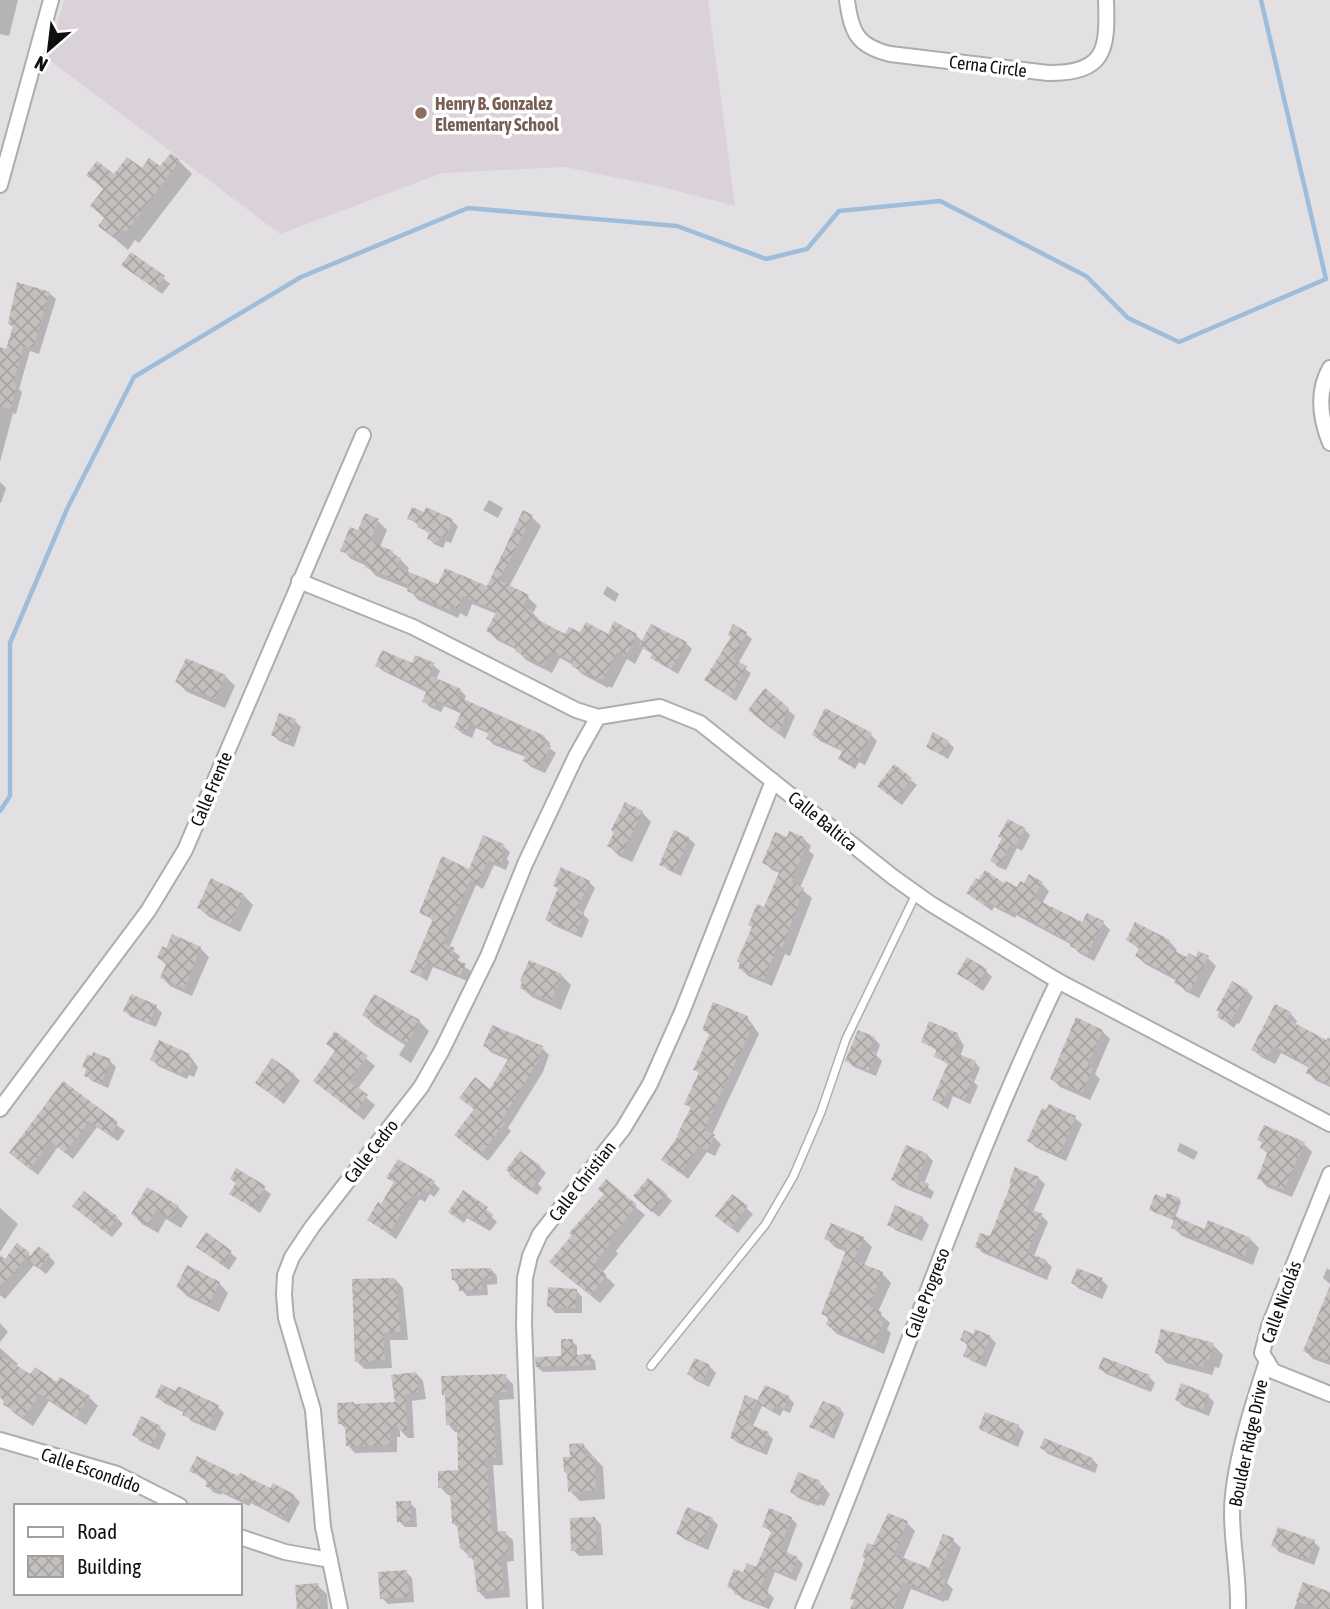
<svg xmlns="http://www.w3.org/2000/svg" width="1330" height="1609" font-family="'Asap Condensed',sans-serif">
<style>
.built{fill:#dbd2d9}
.shadow{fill:#0003}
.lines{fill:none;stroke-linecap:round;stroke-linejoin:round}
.stream{stroke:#9ebddb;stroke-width:4.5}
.building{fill:url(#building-cross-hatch)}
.lane-casing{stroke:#afacaf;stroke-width:10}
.street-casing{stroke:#afacaf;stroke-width:18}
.lane{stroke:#fff;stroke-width:7}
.street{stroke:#fff;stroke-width:14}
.education-dot{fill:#8d6e63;stroke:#fff;stroke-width:2.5}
.labels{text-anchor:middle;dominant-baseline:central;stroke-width:7;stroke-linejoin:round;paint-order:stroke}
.street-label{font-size:18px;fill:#100f10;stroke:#fff}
.education-label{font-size:18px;font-weight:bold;fill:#785e54;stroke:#fff;text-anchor:start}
</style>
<defs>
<pattern id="building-cross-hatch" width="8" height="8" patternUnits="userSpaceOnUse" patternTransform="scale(1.75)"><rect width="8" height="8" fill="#c4c0be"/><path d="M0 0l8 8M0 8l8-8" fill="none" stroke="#a7a4a2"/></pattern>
</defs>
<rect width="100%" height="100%" fill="#e3e0e3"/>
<polygon class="built" points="64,0 708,0 735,206 662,187 565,167 442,173 280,234 48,59"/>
<g class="shadow">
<polygon points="0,0 18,0 9,36 0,34"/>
<polygon points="179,161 192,174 139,243 135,240 128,250 100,226 105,219 92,206 104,190 89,175 114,176 161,169"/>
<polygon points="130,270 163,278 170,284 162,294"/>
<polygon points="49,293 56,299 39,354 30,351 19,389 22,392 16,414 13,413 0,462 0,349 7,351 14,328 10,324"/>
<polygon points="0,482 6,488 1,503 0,502"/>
<polygon points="489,500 503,508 498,518 483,510"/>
<polygon points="532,517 541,526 509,587 528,597 537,606 533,613 541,622 566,636 636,635 643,642 686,643 692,649 678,674 659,663 652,657 654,655 643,648 635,664 627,659 612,688 609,686 608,688 582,674 573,665 560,658 552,673 526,660 517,650 497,640 488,631 497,614 472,604 467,617 460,613 458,618 418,600 409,589 376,576 367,566 351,559 343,550 359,532 378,521 387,530 380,547 392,552 400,559 409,568 407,573 439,586 488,588"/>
<polygon points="409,518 452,521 458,526 451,543 446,541 443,548 434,544 429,538 430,534"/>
<polygon points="607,586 619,594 615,602 603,594"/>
<polygon points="746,634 752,639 738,664 751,673 736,701 706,680"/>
<polygon points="377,665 433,665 440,671 436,680 460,690 466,696 464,701 544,737 550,743 548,747 556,753 545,773 531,767 525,761 526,757 494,745 488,739 490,734 476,728 472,738 463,734 456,728 462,714 444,706 441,712 430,707 424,701 428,693 383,671"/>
<polygon points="225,676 235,686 225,708 187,692 177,682"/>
<polygon points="788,710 795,716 785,739 756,715"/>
<polygon points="295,721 301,727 294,747 279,741 273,735"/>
<polygon points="814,735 871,735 877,741 865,765 859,762 855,769 840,759 844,752 820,741"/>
<polygon points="948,742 954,748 948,759 928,746"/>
<polygon points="894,766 917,785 902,805 885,792"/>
<polygon points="642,812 651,822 632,862 619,856 609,846"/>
<polygon points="1024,829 1030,835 1022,851 1017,848 1006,870 998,867 992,861 1003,839"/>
<polygon points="484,838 503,846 510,852 507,859 509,862 506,870 494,865 483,889 476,885 449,948 460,956 457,962 471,971 467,981 433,967 427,981 412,971 434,921 421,912 470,871"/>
<polygon points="688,838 695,844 681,876 668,870 662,864"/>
<polygon points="803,838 811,846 809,851 814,855 800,888 812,898 790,956 785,954 772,986 748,976 740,968 753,928 750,925 765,910 780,873 772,870 764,862 787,839"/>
<polygon points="589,882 595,888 583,914 589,920 582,938 553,925 547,919 560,890 555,885"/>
<polygon points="1041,883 1049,891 1042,904 1083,925 1103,923 1110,930 1094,961 1079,953 1072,945 1016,915 1015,918 994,907 992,911 968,893 1005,886 1018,890 1025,886"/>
<polygon points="243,895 253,905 240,932 209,917 199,908"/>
<polygon points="1128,940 1169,941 1177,950 1175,953 1188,960 1208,958 1216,966 1199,998 1185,991 1177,981 1145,964 1137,956 1140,950"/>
<polygon points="200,948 209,957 192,996 170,986 162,977 167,966 159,957"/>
<polygon points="986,971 992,977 983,991 959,974"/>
<polygon points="561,975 571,985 561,1010 532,997 522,988"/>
<polygon points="1247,991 1253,997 1239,1024 1237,1023 1234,1028 1219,1017"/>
<polygon points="374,996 419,1021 429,1031 411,1063 399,1055 405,1045 374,1025 364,1015"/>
<polygon points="156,1007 162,1013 156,1027 131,1017 125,1011"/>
<polygon points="1290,1013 1297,1021 1295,1025 1325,1042 1328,1037 1330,1039 1330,1087 1315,1080 1308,1072 1310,1068 1281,1053 1275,1064 1261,1057 1253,1049"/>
<polygon points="747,1017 759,1034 712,1135 721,1144 715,1156 707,1152 688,1179 664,1160 680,1136 692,1109 686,1104 700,1074 695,1069 711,1036 704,1030"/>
<polygon points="1102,1031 1110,1039 1095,1074 1100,1079 1090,1100 1060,1087 1052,1079"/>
<polygon points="336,1033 375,1066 357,1090 375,1105 364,1120 315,1081 336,1052"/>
<polygon points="957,1034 964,1046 960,1056 975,1062 980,1068 974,1082 978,1086 970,1104 953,1096 948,1109 934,1100 949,1065 936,1056 938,1051 923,1042"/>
<polygon points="874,1038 880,1045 876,1055 882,1061 876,1076 854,1067 847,1061"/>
<polygon points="485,1046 542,1048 549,1055 543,1072 508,1128 511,1131 488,1161 463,1142 475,1110 461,1098 491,1091 509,1060 492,1053"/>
<polygon points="189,1055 198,1067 194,1077 189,1075 187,1079 158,1066 152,1059"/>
<polygon points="93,1058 110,1061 116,1067 108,1088 92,1081 86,1075 88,1071 84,1067"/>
<polygon points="294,1075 300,1081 284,1104 257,1083"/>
<polygon points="1050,1106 1075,1118 1082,1124 1066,1161 1035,1147 1029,1140"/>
<polygon points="98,1111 125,1131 118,1141 97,1127 73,1159 58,1147 38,1175 18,1160"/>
<polygon points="1260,1140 1304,1144 1312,1152 1292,1197 1267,1187 1259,1178 1268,1154 1262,1148 1263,1144"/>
<polygon points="1180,1143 1198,1152 1194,1160 1177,1151"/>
<polygon points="927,1155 933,1161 924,1184 934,1192 931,1199 899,1186 893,1180"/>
<polygon points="540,1167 546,1173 538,1184 542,1188 537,1195 517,1181"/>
<polygon points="237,1170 271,1194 260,1213 232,1194 237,1184 232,1179"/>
<polygon points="389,1177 434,1183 440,1189 434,1197 430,1194 425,1202 420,1199 396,1239 369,1220 382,1206 395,1184"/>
<polygon points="1038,1178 1045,1184 1033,1212 1042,1216 1048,1222 1034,1256 1046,1261 1052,1267 1047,1280 983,1253 977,1247 991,1239"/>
<polygon points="606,1181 645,1215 616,1251 618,1254 602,1273 615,1285 600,1303 560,1271 606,1195"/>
<polygon points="148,1189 178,1207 188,1217 181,1228 166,1219 158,1233 142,1224 133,1214"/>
<polygon points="463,1192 493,1215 492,1217 497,1222 490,1231 467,1218 464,1223 456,1217"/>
<polygon points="666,1195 672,1201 659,1217 641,1202"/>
<polygon points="1179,1199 1181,1202 1175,1218 1205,1231 1250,1239 1259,1248 1253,1265 1182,1236 1173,1227 1175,1221 1151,1210"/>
<polygon points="0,1208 18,1224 0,1252"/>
<polygon points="746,1208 753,1214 738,1233 723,1222"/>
<polygon points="80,1212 117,1218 123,1224 112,1237"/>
<polygon points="922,1218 929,1225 922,1241 895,1230 889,1224"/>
<polygon points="206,1235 237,1258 229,1270 198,1247"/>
<polygon points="826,1238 863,1238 872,1247 864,1266 882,1273 891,1283 878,1312 890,1323 887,1329 891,1333 884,1354 837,1334 828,1325 829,1320 823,1313 847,1252 836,1248"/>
<polygon points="28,1254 31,1257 49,1256 55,1263 46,1274 34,1265 5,1299 0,1295 0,1258 5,1262"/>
<polygon points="1327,1268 1330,1270 1330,1284 1323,1278"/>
<polygon points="491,1269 497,1276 497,1284 487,1285 488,1295 467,1296 454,1280"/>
<polygon points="395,1279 403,1288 408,1340 390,1340 392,1368 365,1369 356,1361"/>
<polygon points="1102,1280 1108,1286 1102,1299 1079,1289 1073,1283"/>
<polygon points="219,1283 228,1293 219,1312 188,1297 178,1287"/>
<polygon points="576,1290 582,1297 582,1313 555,1313 549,1306"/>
<polygon points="1330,1292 1330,1365 1313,1359 1305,1351"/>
<polygon points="0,1323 8,1332 0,1342"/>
<polygon points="974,1336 990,1337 996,1343 986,1367 972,1361 965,1355 968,1346 962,1340"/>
<polygon points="572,1341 577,1346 577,1357 590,1356 595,1361 596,1370 543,1372 537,1367 563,1357"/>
<polygon points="1213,1345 1223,1355 1219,1368 1215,1367 1212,1375 1166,1363 1157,1353"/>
<polygon points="0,1348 18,1364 15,1367 31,1377 58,1384 89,1397 98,1406 86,1425 49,1401 33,1426 14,1413 0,1397"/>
<polygon points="696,1360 709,1366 716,1373 709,1387 695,1380 689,1374"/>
<polygon points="1100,1368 1149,1377 1155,1383 1151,1392 1106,1374"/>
<polygon points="416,1373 423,1381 426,1399 412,1401 414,1438 408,1438 400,1430 400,1437 397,1437 397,1452 355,1453 348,1445 347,1430 340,1423 397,1404"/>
<polygon points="505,1376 513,1384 514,1399 499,1400 503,1465 493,1465 498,1533 505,1533 513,1540 514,1561 507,1562 510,1597 486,1599 478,1591 476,1563 461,1548 460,1529 453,1523 452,1495 448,1495 440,1487 459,1472 459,1432 455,1432 448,1424 447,1397 443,1394"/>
<polygon points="765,1387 788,1397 794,1403 790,1413 783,1410 780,1416 762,1406 752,1428 768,1434 773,1439 767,1455 738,1443 732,1438 756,1402 758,1404"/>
<polygon points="157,1396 218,1407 224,1413 215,1431 191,1421 185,1413 164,1403"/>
<polygon points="1208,1396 1214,1402 1209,1416 1183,1406 1177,1400"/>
<polygon points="840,1409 844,1414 834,1439 811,1427"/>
<polygon points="142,1419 160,1428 166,1434 159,1450 140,1441 134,1434"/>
<polygon points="981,1426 1018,1426 1024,1432 1018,1447 987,1433"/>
<polygon points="583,1445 603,1467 605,1499 580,1501 570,1491 569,1476 565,1472 571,1459"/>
<polygon points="1042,1448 1092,1459 1098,1465 1095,1473 1048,1454"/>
<polygon points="192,1471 239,1479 294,1496 300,1502 289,1523 251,1503 249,1506 222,1493 221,1495 213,1492 207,1485 209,1483"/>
<polygon points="820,1483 830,1494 824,1506 820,1504 819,1506 798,1498 792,1492"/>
<polygon points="410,1503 416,1509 417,1527 405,1527 399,1521"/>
<polygon points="595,1518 601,1525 603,1555 579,1556 573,1550"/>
<polygon points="791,1518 797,1524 786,1554 797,1558 803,1564 796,1581 775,1572 767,1592 774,1598 769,1609 743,1599 729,1587 744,1574 757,1569 772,1533 764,1526"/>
<polygon points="712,1519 718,1525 708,1550 684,1539 678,1533"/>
<polygon points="907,1523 915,1531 903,1559 930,1570 944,1536 953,1540 961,1548 947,1583 953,1589 948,1601 945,1600 944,1602 911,1589 903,1609 853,1609 874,1548"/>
<polygon points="1314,1542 1320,1548 1314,1565 1279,1552 1273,1545"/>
<polygon points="406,1572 412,1578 414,1602 388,1604 382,1598"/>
<polygon points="1304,1584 1330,1594 1330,1609 1294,1609"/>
<polygon points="317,1585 327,1594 328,1609 296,1609"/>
</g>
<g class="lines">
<polyline class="stream" points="0,811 10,796 10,643 67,509 134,377 301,277 468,208 677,226 766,259 807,249 839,211 940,201 1086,276 1128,318 1179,342 1326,279 1261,0"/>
</g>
<g class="building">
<polygon points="171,153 180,160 126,232 121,229 114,238 98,226 105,217 90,206 104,188 86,175 97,161 114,174 127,157 142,168 149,158 160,166"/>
<polygon points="131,252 165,276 155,289 121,265"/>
<polygon points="17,282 50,292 33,348 24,346 13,383 17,384 10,409 0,406 0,347 6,349 13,326 8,324"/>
<polygon points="412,507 424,512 426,507 453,519 445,538 440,536 437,543 427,539 429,532 417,527 419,523 407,519"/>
<polygon points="523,510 533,515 499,580 529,595 523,606 533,612 531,616 565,634 569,627 580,632 586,622 608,634 614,621 637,634 626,656 617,652 603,680 599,678 598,680 571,666 573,662 551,651 543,666 515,651 517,648 486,631 497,611 463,596 458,609 450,606 449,610 407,591 409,585 365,567 367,562 340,551 350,527 358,530 365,513 379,519 370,541 393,551 392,554 401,558 397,567 438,584 445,568 487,586"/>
<polygon points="651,624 687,642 671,669 650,658 653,653 639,646"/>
<polygon points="733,624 747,632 733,659 747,666 730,697 704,680 731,637 728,635"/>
<polygon points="382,650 412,663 415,655 435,663 429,675 461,689 457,696 545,736 542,742 551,746 544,760 542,759 538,768 523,761 526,754 486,739 489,732 470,723 465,733 454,728 462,711 438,701 435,707 422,702 427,690 375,666"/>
<polygon points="186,658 226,675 215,699 175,682"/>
<polygon points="765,688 789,708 778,734 748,710"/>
<polygon points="825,708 872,733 858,760 852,757 849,765 838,759 842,752 837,747 812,735"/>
<polygon points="279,713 296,719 288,742 271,735"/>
<polygon points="933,732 949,741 941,755 926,747"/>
<polygon points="894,764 912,778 895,800 877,786"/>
<polygon points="625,802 643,811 622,853 607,846 614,832 611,830"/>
<polygon points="1008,819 1025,828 1015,846 1011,843 999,866 990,861 1002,838 998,837"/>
<polygon points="674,830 689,837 675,871 659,865"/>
<polygon points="789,831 804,837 801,843 806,845 791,883 804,888 782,949 777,947 764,979 738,968 740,963 737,961 752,927 748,925 757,904 764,907 780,870 762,863 775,832 787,837"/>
<polygon points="483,835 504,844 501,853 504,854 500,865 488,860 477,884 470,880 443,943 455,948 451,957 466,964 460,976 427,962 420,977 410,972 433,919 419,913 442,856 469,869"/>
<polygon points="561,867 590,881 577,909 584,913 576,933 545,920 558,888 553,886"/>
<polygon points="985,870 1004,883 1006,881 1017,887 1020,881 1024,883 1029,874 1043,882 1034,898 1082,922 1087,913 1104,921 1087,955 1070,946 1071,942 1009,909 1007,912 986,901 984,905 966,893 976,878 978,880"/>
<polygon points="211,878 244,894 230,924 197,908"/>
<polygon points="1135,922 1170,940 1166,947 1187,957 1189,953 1196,957 1198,951 1209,956 1190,991 1174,983 1177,978 1135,956 1139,948 1126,940"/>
<polygon points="172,934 201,947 184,988 160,978 167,962 157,958 162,946 166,948"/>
<polygon points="967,957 987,969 977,986 957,974"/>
<polygon points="529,960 562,974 551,1001 520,988 522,982 520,981"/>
<polygon points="1232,981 1248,990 1232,1019 1230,1018 1228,1023 1217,1017 1219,1012 1216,1011"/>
<polygon points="131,994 157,1005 149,1023 123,1011"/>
<polygon points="374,994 420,1020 407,1043 362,1015"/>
<polygon points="713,1002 748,1016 746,1022 753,1025 704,1129 715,1135 707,1150 699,1146 680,1173 661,1160 678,1136 677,1135 691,1107 684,1104 699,1072 693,1070 710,1033 702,1030"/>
<polygon points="1275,1004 1291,1012 1287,1019 1330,1042 1330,1085 1306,1073 1309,1066 1273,1046 1267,1058 1251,1050"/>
<polygon points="1076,1017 1103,1030 1087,1066 1093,1069 1082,1093 1050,1079"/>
<polygon points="929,1021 958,1033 956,1038 960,1039 954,1052 976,1061 969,1077 973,1079 965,1099 947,1092 942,1104 932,1100 948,1063 934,1057 937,1049 921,1042"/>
<polygon points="492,1025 543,1046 536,1064 502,1120 505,1123 480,1155 454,1135 474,1109 459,1098 475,1077 490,1089 509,1058 483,1046"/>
<polygon points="858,1030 875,1037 869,1050 877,1053 869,1071 845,1061"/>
<polygon points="335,1031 368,1056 349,1081 368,1095 355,1113 313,1081 335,1051 326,1044"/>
<polygon points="159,1040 190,1054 188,1057 193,1060 188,1072 183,1070 180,1074 150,1060"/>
<polygon points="93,1052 111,1059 101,1083 84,1076 86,1069 82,1067 87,1055 92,1056"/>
<polygon points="272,1058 295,1074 278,1099 255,1083"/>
<polygon points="63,1081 118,1122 110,1135 89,1121 65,1153 50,1141 30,1169 9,1153"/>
<polygon points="1049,1104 1076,1116 1059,1156 1027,1141 1042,1108 1046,1110"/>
<polygon points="1264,1125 1305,1142 1284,1190 1257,1179 1268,1151 1260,1148 1262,1142 1257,1140"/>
<polygon points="906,1145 928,1154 917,1179 929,1184 924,1194 891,1180"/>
<polygon points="520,1151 541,1166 533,1177 537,1181 530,1191 509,1175 510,1173 506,1170"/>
<polygon points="398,1159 435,1181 428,1192 423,1190 418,1197 413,1194 389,1234 367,1220 378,1202 381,1204 394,1182 386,1178"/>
<polygon points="1015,1167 1039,1177 1027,1208 1043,1214 1027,1252 1047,1260 1041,1275 975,1247 980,1233 990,1236 1011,1184 1009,1183"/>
<polygon points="236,1168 266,1186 253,1208 229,1194 236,1183 230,1179"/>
<polygon points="648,1178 667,1194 652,1212 633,1196"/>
<polygon points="606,1179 637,1205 608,1241 610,1243 594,1264 607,1275 591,1295 549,1262 572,1235 569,1233 604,1194 598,1189"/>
<polygon points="147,1187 179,1206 171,1219 156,1210 148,1225 131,1214"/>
<polygon points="463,1190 488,1207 486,1210 492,1214 484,1226 461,1213 457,1218 448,1212"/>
<polygon points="84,1191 118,1217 106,1233 72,1206"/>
<polygon points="1167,1193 1180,1198 1171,1219 1149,1210 1155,1194 1165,1198"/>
<polygon points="732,1194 748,1206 731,1228 715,1216"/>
<polygon points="895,1205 923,1217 915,1236 887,1225"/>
<polygon points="1175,1216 1204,1229 1208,1220 1251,1238 1244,1257 1171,1228"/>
<polygon points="831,1223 864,1237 854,1260 883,1272 868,1306 882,1312 878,1320 883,1322 875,1346 826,1325 829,1317 821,1314 847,1248 824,1239"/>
<polygon points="206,1232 232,1251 222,1265 196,1247"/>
<polygon points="17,1243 30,1253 0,1288 0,1255 5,1259"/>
<polygon points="38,1246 50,1255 39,1269 27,1260"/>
<polygon points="187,1265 220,1282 209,1304 176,1287"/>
<polygon points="491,1268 492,1279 482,1279 482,1290 459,1291 458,1280 452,1280 451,1269"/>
<polygon points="1077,1268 1103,1278 1096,1294 1071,1283"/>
<polygon points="395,1278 401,1332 383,1333 385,1360 355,1362 352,1279"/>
<polygon points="1330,1286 1330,1362 1303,1351"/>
<polygon points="548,1287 577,1289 576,1308 547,1307"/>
<polygon points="975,1329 991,1336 979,1363 963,1356 968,1344 960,1340 964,1330 973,1334"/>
<polygon points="1161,1329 1214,1343 1209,1360 1205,1358 1203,1367 1155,1353"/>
<polygon points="561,1339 573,1339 573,1355 591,1354 591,1365 536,1367 535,1357 561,1356"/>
<polygon points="0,1355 30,1374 35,1367 57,1382 60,1377 90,1396 76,1418 40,1394 24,1418 3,1404 5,1401 0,1397"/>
<polygon points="1103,1357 1150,1375 1145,1387 1098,1369"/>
<polygon points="695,1358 710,1365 703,1382 687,1374"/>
<polygon points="416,1372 419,1392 405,1394 407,1430 398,1431 397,1426 393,1426 393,1430 390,1430 390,1445 346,1446 345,1424 338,1424 337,1403 354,1402 354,1404 395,1402 391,1375"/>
<polygon points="506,1374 507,1392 493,1393 496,1458 486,1458 492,1532 506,1531 508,1554 500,1555 504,1590 477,1592 473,1557 468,1558 467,1548 460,1549 457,1523 452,1524 450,1488 438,1488 438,1471 458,1470 458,1462 457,1425 446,1425 445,1395 442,1395 441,1376"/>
<polygon points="1181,1383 1209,1394 1202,1411 1175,1400"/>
<polygon points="161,1384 175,1391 178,1386 219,1405 208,1426 182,1415 184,1411 155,1397"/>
<polygon points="765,1385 789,1396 784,1409 777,1405 774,1411 756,1403"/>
<polygon points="745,1395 757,1400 746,1423 769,1432 762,1451 730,1438"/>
<polygon points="823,1401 841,1408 830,1436 809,1427"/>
<polygon points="985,1412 1019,1425 1012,1442 981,1430 979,1427"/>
<polygon points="141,1416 161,1426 152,1445 132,1435"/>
<polygon points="1044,1438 1093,1458 1089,1468 1040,1448"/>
<polygon points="584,1443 585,1456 594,1456 596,1490 568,1492 567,1472 564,1472 563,1457 570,1457 569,1444"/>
<polygon points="197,1456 238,1476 240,1473 270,1488 273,1483 295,1495 282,1518 245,1498 243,1501 216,1488 215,1491 205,1486 208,1480 189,1471"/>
<polygon points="798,1472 821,1481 819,1484 824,1486 818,1501 813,1499 812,1502 790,1492"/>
<polygon points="396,1501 411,1501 411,1522 397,1522"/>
<polygon points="687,1507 713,1518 701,1545 676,1534"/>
<polygon points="769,1508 792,1517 780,1549 798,1557 790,1576 769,1567 761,1587 769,1591 763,1605 734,1594 735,1591 727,1587 734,1569 743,1572 747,1563 756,1567 772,1530 762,1527"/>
<polygon points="888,1513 908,1521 894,1554 929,1568 943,1534 954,1538 939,1576 946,1579 940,1594 937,1593 936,1596 903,1582 893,1609 850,1609 854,1600 850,1599 865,1558 862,1557 867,1543 873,1545"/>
<polygon points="595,1517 597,1550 571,1551 570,1518"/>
<polygon points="1278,1527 1315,1540 1308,1560 1271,1546"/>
<polygon points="407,1570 409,1597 380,1599 378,1572"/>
<polygon points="1303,1582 1330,1592 1330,1609 1319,1609 1296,1601"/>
<polygon points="318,1583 320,1609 297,1609 295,1585"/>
</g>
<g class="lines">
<defs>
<polyline id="lane" points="651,1366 765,1225 793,1177 821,1112 846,1039 916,894"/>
<g id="street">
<path d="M847,0C851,32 857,46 890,54L1048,73C1105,73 1108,51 1106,0"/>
<polyline points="0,185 51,0"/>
<path d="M1330,368C1317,391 1320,418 1330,443"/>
<polyline points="299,581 413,627 576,710 598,717 660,707 700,723 893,877 931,904 1058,981 1330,1124"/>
<polyline points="0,1109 148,911 185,850 363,435"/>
<polyline points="1330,1174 1269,1326 1262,1353 1273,1371 1330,1394"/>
<polyline points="0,1440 117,1474 180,1506"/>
<polyline points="240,1537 285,1552 330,1560"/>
<polyline points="340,1609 323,1527 313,1410 286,1318 284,1295 285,1275 292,1257 312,1227 421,1087 442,1050 488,956 525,864 576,756 598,717"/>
<polyline points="535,1609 524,1324 525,1278 530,1256 540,1234 623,1129 650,1084 682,1012 773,781"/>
<path d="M803,1609C891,1401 960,1185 1058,981"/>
<path d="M1238,1609C1239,1577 1232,1545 1232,1513C1232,1469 1253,1403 1267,1361"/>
</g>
</defs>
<use href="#lane" class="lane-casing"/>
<use href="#street" class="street-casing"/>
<use href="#lane" class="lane"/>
<use href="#street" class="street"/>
</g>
<circle class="education-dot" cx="421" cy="113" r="7"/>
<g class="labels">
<g class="street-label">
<text transform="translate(988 66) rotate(7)">Cerna Circle</text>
<text transform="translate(211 789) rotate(-67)">Calle Frente</text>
<text transform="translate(823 821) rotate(39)">Calle Baltica</text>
<text transform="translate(371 1151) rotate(-52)">Calle Cedro</text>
<text transform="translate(582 1181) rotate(-52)">Calle Christian</text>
<text transform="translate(927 1293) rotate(-69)">Calle Progreso</text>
<text transform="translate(1281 1302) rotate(-70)">Calle Nicolás</text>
<text transform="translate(1248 1443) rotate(-78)">Boulder Ridge Drive</text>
<text transform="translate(91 1470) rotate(19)">Calle Escondido</text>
</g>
<g class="education-label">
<text x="435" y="103">Henry B. Gonzalez<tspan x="435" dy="21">Elementary School</tspan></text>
</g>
</g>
<rect x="14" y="1504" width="228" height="91" fill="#ffffff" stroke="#9f9f9f" stroke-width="2"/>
<rect x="28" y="1527" width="35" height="10" fill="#ffffff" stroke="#9f9f9f" stroke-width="2"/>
<text x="77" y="1539" font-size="21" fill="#100f10">Road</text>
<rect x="28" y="1556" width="35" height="21" fill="url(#building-cross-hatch)" stroke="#9f9f9f" stroke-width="2"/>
<text x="77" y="1574" font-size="21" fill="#100f10">Building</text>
<g transform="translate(49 49) rotate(208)" stroke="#ffffff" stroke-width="5" paint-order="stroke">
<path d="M0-5L12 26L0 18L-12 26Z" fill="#100f10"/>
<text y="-10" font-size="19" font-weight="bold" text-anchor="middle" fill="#100f10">N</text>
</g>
</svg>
